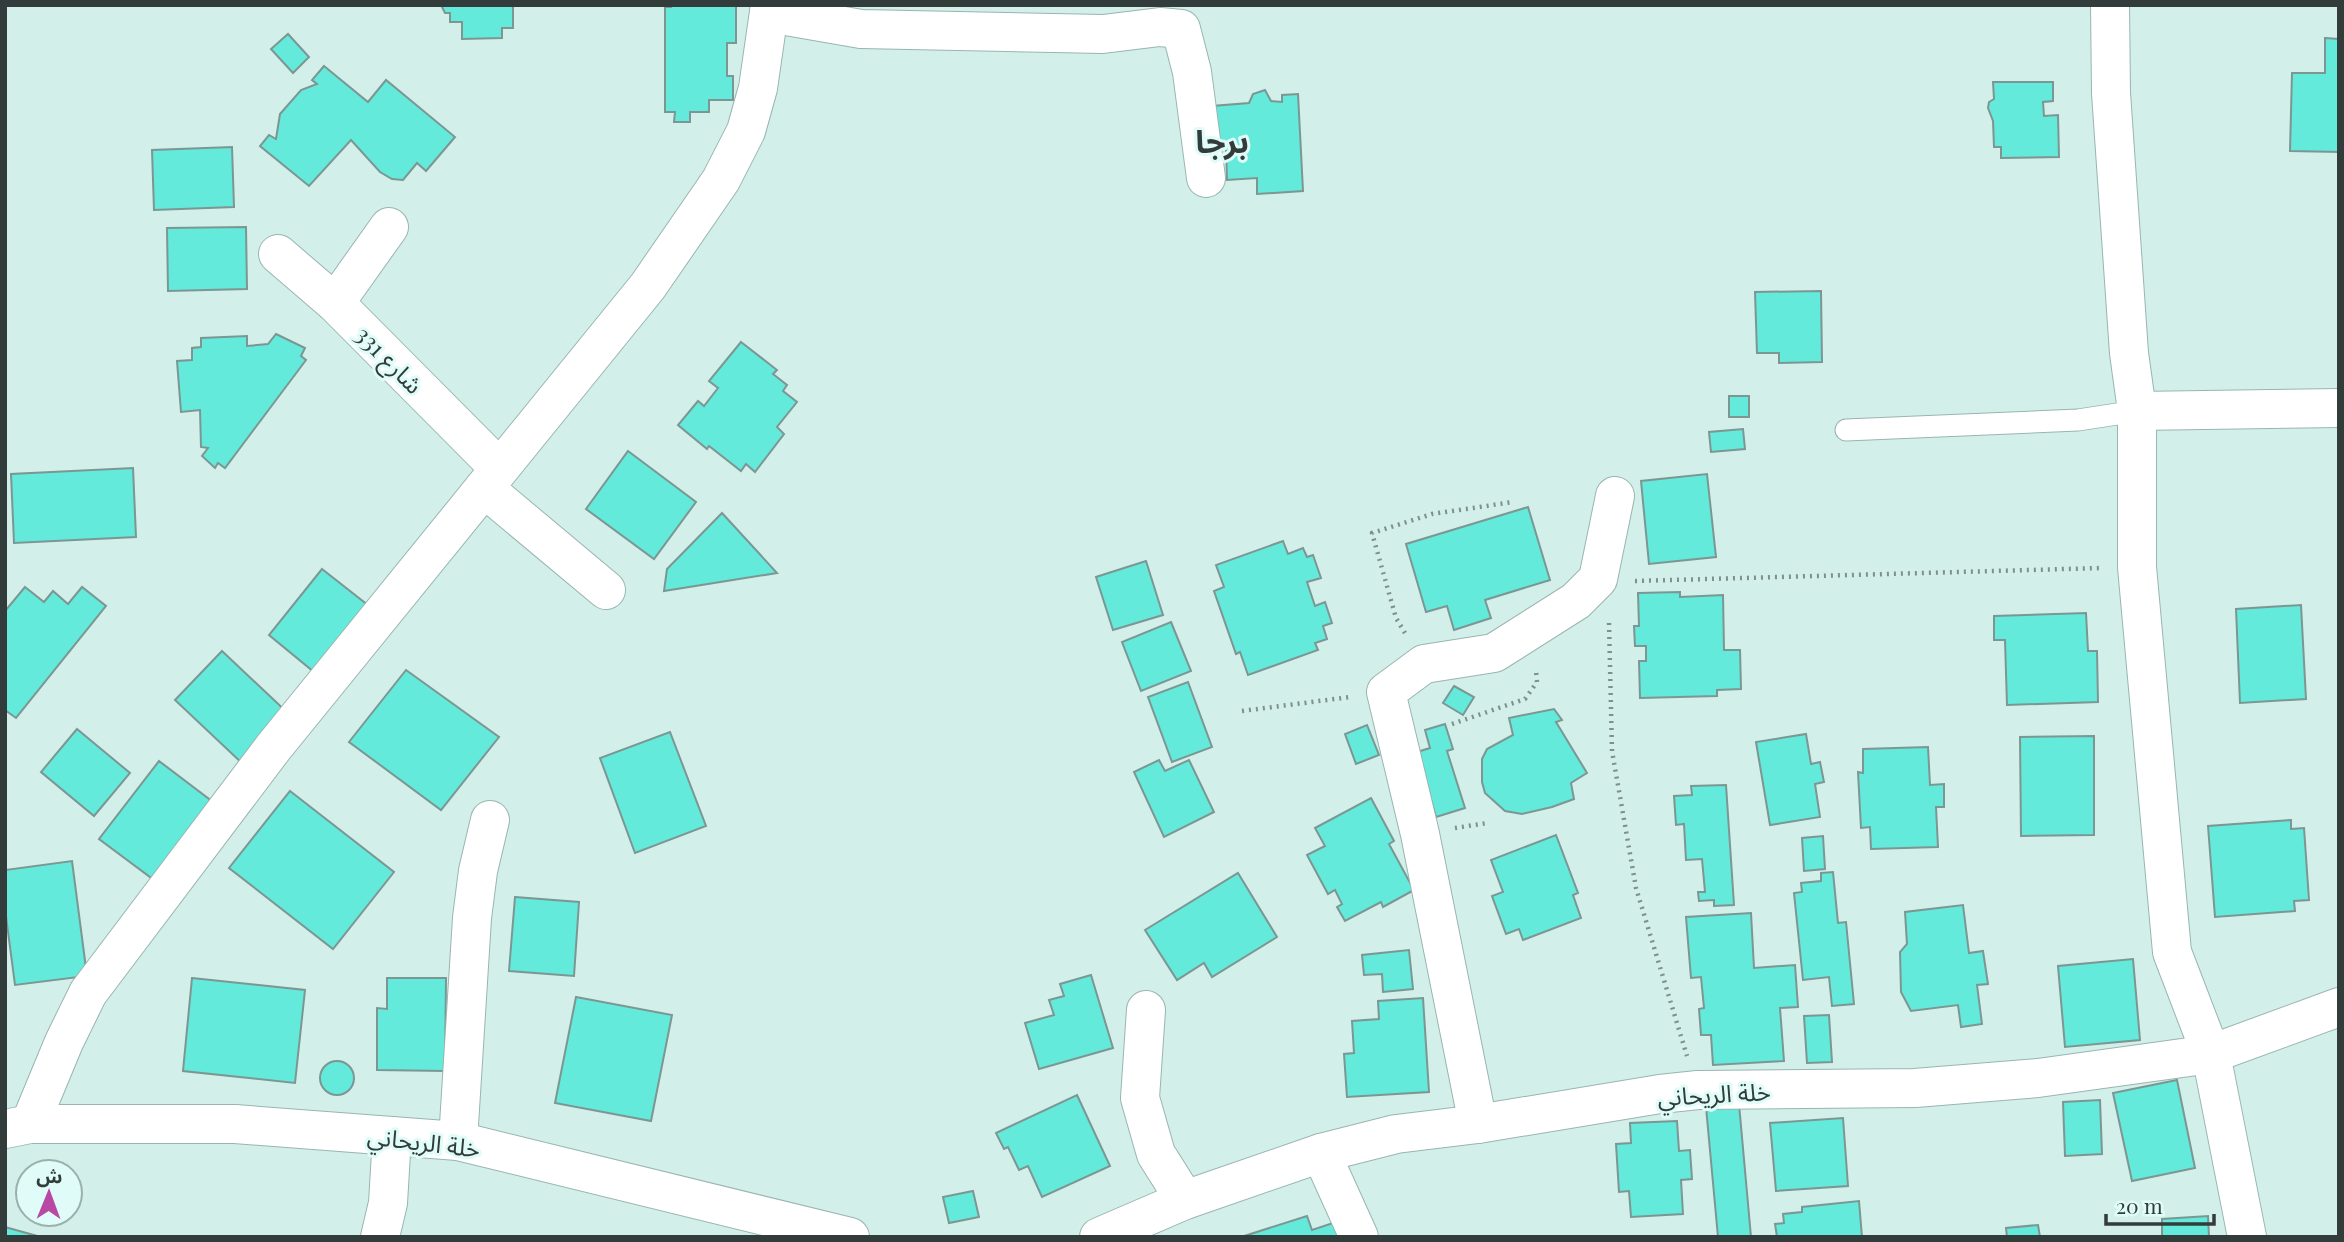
<svg xmlns="http://www.w3.org/2000/svg" width="2344" height="1242" font-family="'Playfair Display','Noto Sans Arabic',serif">
<style>
.building{fill:#63eadb;stroke:#7c9793;stroke-width:2}
.lines{fill:none;stroke-linecap:round;stroke-linejoin:round}
.lane-casing{stroke:#99b5b1;stroke-width:23}
.street-casing{stroke:#99b5b1;stroke-width:40}
.secondary-casing{stroke:#99b5b1;stroke-width:40}
.path{stroke:#7d908d;stroke-width:4.5;stroke-dasharray:2 5;stroke-linecap:butt}
.lane{stroke:#fff;stroke-width:21}
.street{stroke:#fff;stroke-width:38}
.secondary{stroke:#fff;stroke-width:38}
.labels{text-anchor:middle;dominant-baseline:central;stroke-width:6;stroke-linejoin:round;paint-order:stroke}
.street-label{font-size:24px;fill:#323d3b;stroke:#dffcf8}
.district-label{font-size:32px;font-weight:bold;fill:#323d3b;stroke:#dffcf8}
</style>
<rect width="100%" height="100%" fill="#d2efea"/>
<g class="building">
<polygon points="441,5 513,5 513,28 502,28 502,38 462,39 462,22 450,22 450,13 445,13"/>
<polygon points="671,5 736,5 736,43 727,43 727,76 733,76 733,100 709,100 709,112 690,112 690,122 674,122 675,112 665,112 665,7 671,7"/>
<polygon points="288,34 309,57 293,73 271,49"/>
<polygon points="2325,38 2339,39 2339,152 2290,151 2292,73 2325,73"/>
<polygon points="324,66 368,102 386,80 455,137 426,171 417,163 403,180 392,179 380,172 351,140 309,186 260,146 269,135 276,139 280,114 301,90 317,84 312,80"/>
<polygon points="1993,82 2053,82 2053,101 2043,102 2044,116 2058,115 2059,157 2001,158 2001,147 1994,147 1993,121 1988,108 1989,102 1994,99"/>
<polygon points="1265,90 1271,101 1282,102 1282,95 1298,94 1303,191 1257,194 1257,178 1227,180 1226,147 1214,147 1212,106 1249,103 1253,94"/>
<polygon points="232,147 234,207 154,210 152,150"/>
<polygon points="246,227 247,289 168,291 167,228"/>
<polygon points="1821,291 1822,362 1779,363 1779,353 1757,353 1755,292"/>
<polygon points="276,334 305,348 301,356 306,360 225,468 218,463 215,468 202,456 208,448 201,447 200,410 181,412 177,361 192,360 192,348 201,347 201,338 247,336 247,346 268,344"/>
<polygon points="741,342 777,370 773,374 787,385 783,391 797,402 777,427 784,434 755,472 746,464 741,471 709,446 707,449 678,425 698,401 704,406 718,388 709,381"/>
<rect x="1729" y="396" width="20" height="21"/>
<polygon points="1743,429 1745,449 1711,452 1709,432"/>
<polygon points="628,451 696,502 654,559 586,509"/>
<polygon points="133,468 136,537 14,543 11,474"/>
<polygon points="1707,474 1716,557 1649,564 1641,481"/>
<polygon points="1528,507 1550,580 1485,600 1491,618 1454,630 1447,606 1426,612 1406,544"/>
<polygon points="722,513 777,573 664,591 667,569"/>
<polygon points="1283,541 1288,554 1303,548 1307,557 1313,555 1321,578 1307,582 1315,606 1325,602 1332,623 1323,626 1327,639 1315,643 1318,650 1248,675 1240,652 1236,654 1214,591 1224,587 1216,565"/>
<polygon points="1146,561 1163,615 1113,630 1096,577"/>
<polygon points="322,569 369,606 314,672 269,635"/>
<polygon points="25,587 44,602 53,591 68,604 82,587 106,606 16,718 5,710 5,611"/>
<polygon points="1680,592 1680,597 1723,595 1724,650 1740,650 1741,689 1717,690 1717,696 1640,698 1639,661 1646,661 1646,646 1635,646 1634,626 1639,626 1638,593"/>
<polygon points="2301,605 2306,699 2240,703 2236,609"/>
<polygon points="2086,613 2088,651 2097,651 2098,702 2007,705 2005,640 1994,640 1994,616"/>
<polygon points="1171,622 1191,671 1141,691 1122,642"/>
<polygon points="222,651 292,717 245,766 175,700"/>
<polygon points="406,670 499,737 441,810 349,742"/>
<polygon points="1188,682 1212,747 1172,762 1148,697"/>
<polygon points="1454,686 1474,697 1463,715 1443,703"/>
<polygon points="1554,709 1562,720 1556,722 1587,773 1571,783 1574,799 1552,807 1522,814 1505,811 1485,793 1482,782 1482,759 1487,749 1513,735 1509,718"/>
<polygon points="1445,724 1453,749 1447,751 1465,808 1436,817 1417,752 1430,748 1425,730"/>
<polygon points="1367,725 1379,755 1356,764 1345,734"/>
<polygon points="77,729 130,773 94,816 41,772"/>
<polygon points="670,732 706,826 635,853 600,758"/>
<polygon points="1806,734 1811,764 1820,762 1824,782 1815,784 1820,817 1770,825 1756,742"/>
<polygon points="2094,736 2094,835 2021,836 2020,737"/>
<polygon points="1928,747 1930,785 1944,784 1944,807 1936,807 1938,847 1871,849 1870,827 1861,828 1858,772 1863,773 1863,749"/>
<polygon points="1159,760 1165,771 1189,760 1214,812 1164,837 1134,772"/>
<polygon points="159,761 213,802 154,880 99,839"/>
<polygon points="1726,785 1734,905 1714,906 1714,900 1699,901 1698,892 1705,892 1702,859 1686,860 1684,824 1676,825 1674,796 1692,795 1691,786"/>
<polygon points="290,791 394,872 333,949 229,868"/>
<polygon points="1371,798 1394,841 1389,844 1414,890 1383,907 1381,902 1345,921 1337,907 1342,904 1335,890 1328,894 1307,855 1325,846 1315,828"/>
<polygon points="2291,820 2291,829 2304,828 2309,900 2294,901 2295,911 2215,917 2208,826"/>
<polygon points="1556,835 1578,893 1573,895 1581,918 1523,940 1519,929 1506,934 1492,896 1503,892 1491,860"/>
<polygon points="1823,836 1825,869 1804,871 1802,838"/>
<polygon points="72,861 87,976 15,985 5,909 5,870"/>
<polygon points="1833,872 1838,923 1846,922 1854,1004 1832,1006 1829,977 1803,980 1794,893 1802,892 1801,883 1821,881 1821,873"/>
<polygon points="1238,873 1277,937 1212,977 1204,963 1177,980 1145,930"/>
<polygon points="515,897 579,902 574,976 509,971"/>
<polygon points="1963,905 1969,953 1983,951 1988,984 1977,985 1982,1024 1961,1027 1958,1005 1911,1011 1901,992 1900,952 1907,944 1905,912"/>
<polygon points="1751,913 1754,968 1795,965 1798,1007 1780,1008 1784,1061 1713,1065 1711,1035 1701,1035 1699,1009 1704,1008 1701,977 1691,978 1686,917"/>
<polygon points="1409,950 1413,989 1383,992 1382,974 1364,975 1362,955"/>
<polygon points="2133,959 2140,1040 2065,1047 2058,966"/>
<polygon points="1091,975 1113,1048 1039,1069 1025,1023 1054,1015 1049,1000 1064,996 1060,984"/>
<polygon points="192,978 305,990 295,1083 183,1071"/>
<polygon points="387,978 446,978 445,1071 377,1070 377,1008 387,1009"/>
<polygon points="576,997 672,1015 651,1121 555,1103"/>
<polygon points="1423,998 1429,1092 1347,1097 1344,1054 1354,1053 1352,1021 1379,1019 1378,1001"/>
<polygon points="1829,1015 1832,1062 1807,1063 1804,1016"/>
<circle cx="337" cy="1078" r="17"/>
<polygon points="2177,1080 2195,1168 2132,1181 2113,1093"/>
<polygon points="1077,1095 1110,1166 1042,1197 1028,1166 1019,1170 1008,1147 1004,1149 996,1133"/>
<polygon points="2100,1100 2102,1154 2065,1156 2063,1102"/>
<polygon points="1739,1104 1751,1237 1718,1237 1706,1107"/>
<polygon points="1843,1118 1848,1186 1776,1191 1770,1123"/>
<polygon points="1677,1121 1679,1151 1690,1150 1692,1179 1681,1180 1683,1214 1631,1217 1629,1191 1619,1192 1616,1144 1631,1143 1630,1123"/>
<polygon points="973,1191 979,1217 949,1223 943,1197"/>
<polygon points="1859,1201 1862,1237 1777,1237 1775,1224 1784,1223 1783,1214 1802,1212 1802,1207"/>
<polygon points="1307,1216 1312,1230 1336,1222 1341,1237 1241,1237"/>
<polygon points="2208,1216 2209,1237 2162,1237 2162,1219"/>
<polygon points="2038,1225 2040,1237 2007,1237 2006,1228"/>
<polygon points="5,1227 41,1237 5,1237"/>
</g>
<g class="lines">
<defs>
<polyline id="lane" points="1846,430 2078,420 2137,411"/>
<g id="street">
<polyline points="2110,5 2111,93 2129,353 2137,411 2137,567 2172,952 2211,1054 2247,1237"/>
<polyline points="769,13 861,29 1103,34 1160,27 1181,29 1192,72 1206,178"/>
<polyline points="278,254 335,303 499,468"/>
<polyline points="335,303 389,227"/>
<polyline points="2137,411 2339,408"/>
<polyline points="484,488 606,590"/>
<polyline points="1146,1010 1140,1098 1156,1154 1185,1200"/>
<polyline points="30,1124 64,1042 88,993 273,748 648,286 721,180 746,131 758,88 770,5"/>
<polyline points="1478,1124 1420,834 1386,692 1424,664 1494,653 1576,601 1598,579 1615,496"/>
<polyline points="458,1141 472,918 478,871 490,820"/>
<polyline points="1321,1153 1359,1237"/>
<polyline points="380,1237 388,1203 392,1136"/>
</g>
<g id="secondary">
<polyline points="5,1129 30,1124 235,1124 458,1141 850,1237"/>
<polyline points="1099,1237 1185,1200 1321,1153 1396,1134 1478,1124 1660,1094 1698,1090 1915,1088 2038,1078 2211,1054 2339,1007"/>
</g>
</defs>
<use href="#lane" class="lane-casing"/>
<use href="#street" class="street-casing"/>
<use href="#secondary" class="secondary-casing"/>
<g class="path">
<polyline points="1635,581 2102,568"/>
<polyline points="1609,623 1612,751 1636,888 1687,1056"/>
<polyline points="1405,633 1396,618 1372,533 1432,514 1513,502"/>
<polyline points="1242,711 1350,697"/>
<polyline points="1452,724 1525,699 1537,682 1536,671"/>
<polyline points="1455,828 1487,823"/>
</g>
<use href="#lane" class="lane"/>
<use href="#street" class="street"/>
<use href="#secondary" class="secondary"/>
</g>
<g class="labels">
<g class="street-label">
<text transform="translate(390 359) rotate(45)">شارع 331</text>
<text transform="translate(1714 1093) rotate(-3)">خلة الريحاني</text>
<text transform="translate(424 1141) rotate(7)">خلة الريحاني</text>
</g>
<g class="district-label">
<text x="1222" y="139">برجا</text>
</g>
</g>
<rect width="2344" height="1242" fill="none" stroke="#323d3b" stroke-width="14"/>
<g transform="translate(49 1193) rotate(1)"><circle r="33" fill="#dffcf8" stroke="#9ab0ac" stroke-width="2"/>
<path d="M0-5L12 26L0 18L-12 26Z" fill="#b848a4"/>
<text y="-10" font-size="19" font-weight="bold" text-anchor="middle" fill="#323d3b">ش</text>
</g>
<path d="M2106 1214v10h108v-10" fill="none" stroke="#323d3b" stroke-width="3.5"/>
<text x="2116" y="1214" font-size="21" fill="#323d3b" stroke="#dffcf8" stroke-width="5" paint-order="stroke">20 m</text>
</svg>
